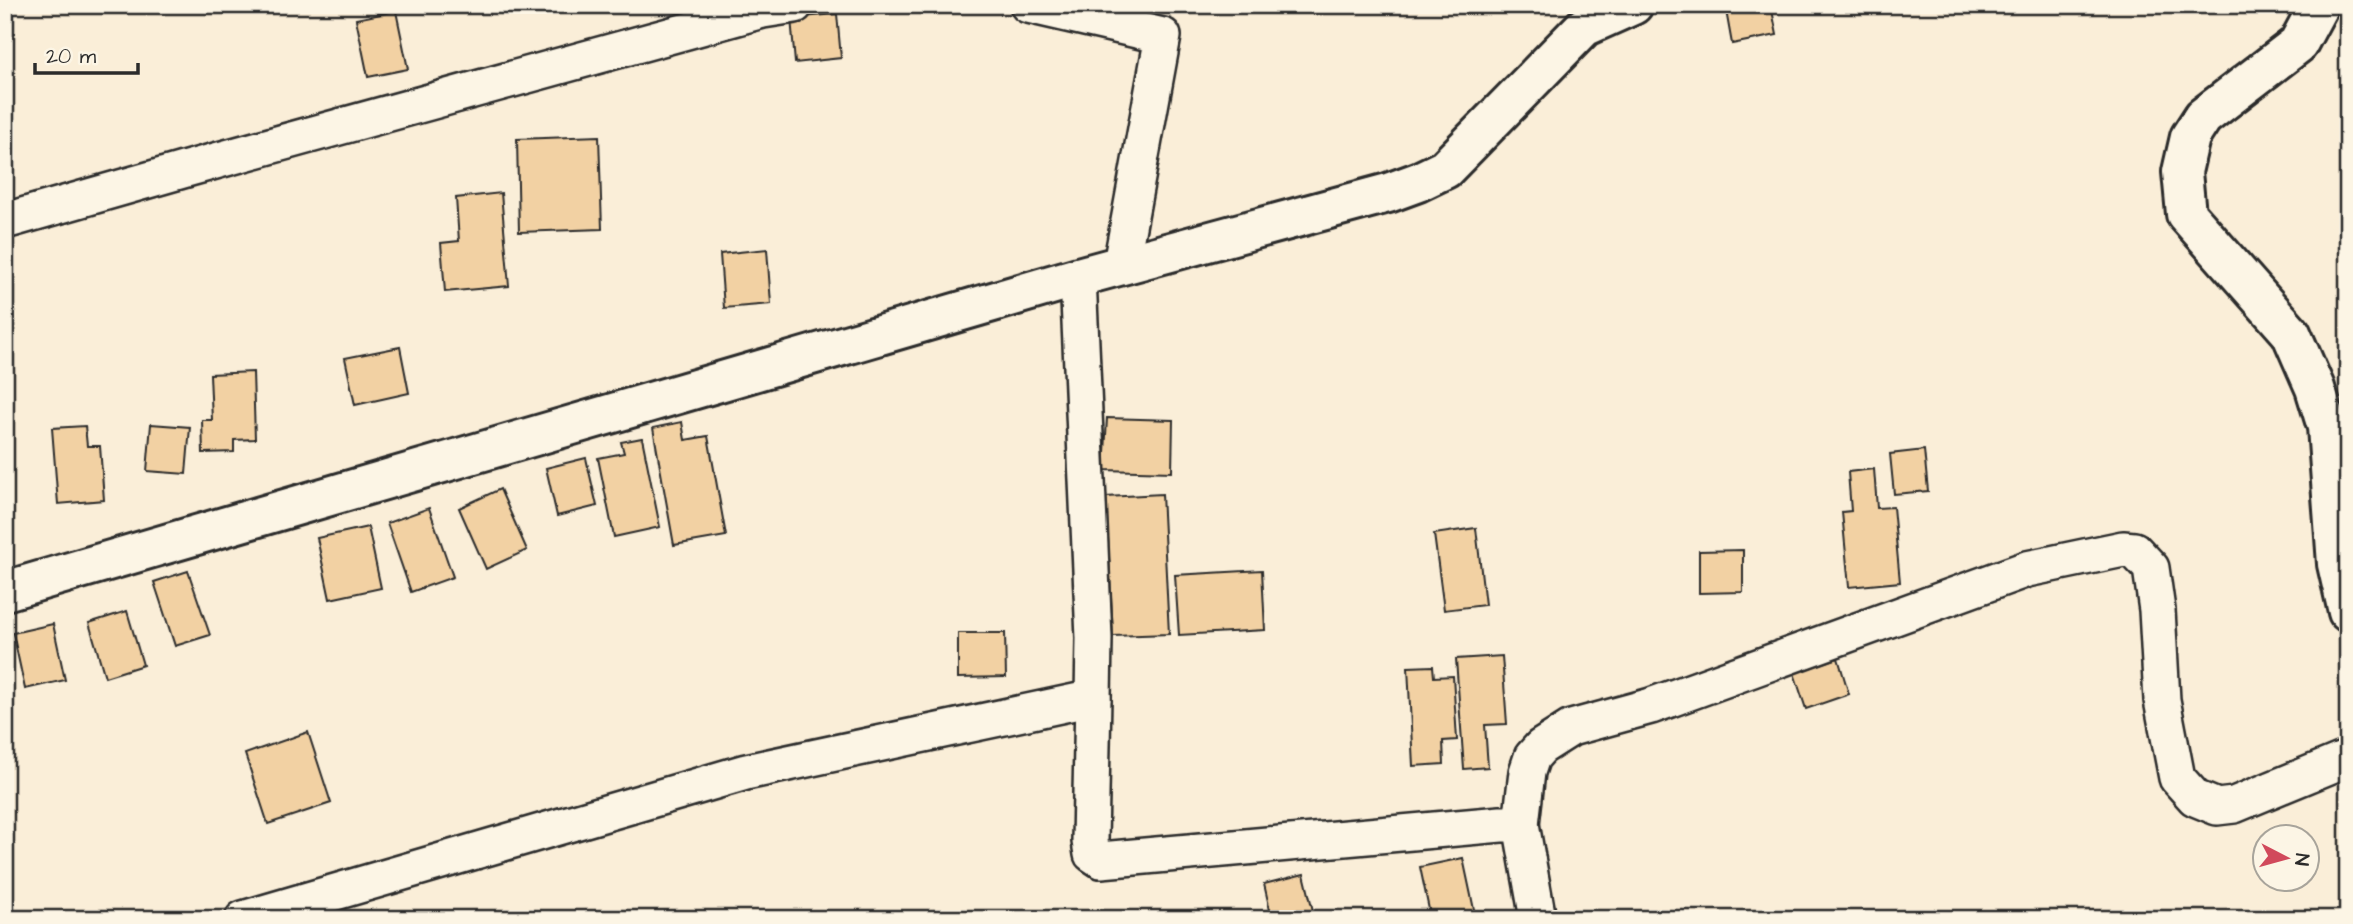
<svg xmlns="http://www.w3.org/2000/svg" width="2353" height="924" font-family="'Architects Daughter',sans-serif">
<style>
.building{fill:#f2d1a3;stroke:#2b2b2b;stroke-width:2}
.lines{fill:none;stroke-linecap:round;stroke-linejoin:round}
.street-casing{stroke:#2b2b2b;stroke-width:40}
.secondary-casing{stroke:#2b2b2b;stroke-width:44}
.street{stroke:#fcf5e5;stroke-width:35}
.secondary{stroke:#fcf5e5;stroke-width:38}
</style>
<rect width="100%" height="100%" fill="#faeed8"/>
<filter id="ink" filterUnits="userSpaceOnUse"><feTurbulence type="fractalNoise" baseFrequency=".0143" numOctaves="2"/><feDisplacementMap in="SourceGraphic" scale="14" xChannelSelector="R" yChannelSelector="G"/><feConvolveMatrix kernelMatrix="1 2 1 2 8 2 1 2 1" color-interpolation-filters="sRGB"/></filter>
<g filter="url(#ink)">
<g class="building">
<polygon points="1725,5 1771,5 1777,35 1732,44"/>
<polygon points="396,11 408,69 368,77 356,19"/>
<polygon points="837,14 841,58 795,63 791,18"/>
<polygon points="599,136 602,229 519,232 517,139"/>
<polygon points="501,193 509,286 445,292 441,243 459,241 456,198"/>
<polygon points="767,249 771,304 724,308 720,254"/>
<polygon points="400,347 409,393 355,405 345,358"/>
<polygon points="253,372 255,439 234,440 234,452 203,453 202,420 212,420 210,374"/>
<polygon points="1107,418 1173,420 1172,472 1104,470"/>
<polygon points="682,422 685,440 708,436 726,536 674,545 653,428"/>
<polygon points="151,424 190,427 186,474 147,471"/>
<polygon points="85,426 87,446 100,446 104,500 58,504 52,428"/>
<polygon points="642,438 660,527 614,537 598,458 624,453 621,442"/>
<polygon points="1924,450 1928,491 1894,494 1890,454"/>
<polygon points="586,458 597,506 557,516 546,468"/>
<polygon points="1874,469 1877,508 1893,507 1900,582 1849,587 1842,512 1851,511 1848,472"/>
<polygon points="500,489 527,550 486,569 459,508"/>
<polygon points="1162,494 1169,634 1113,636 1106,497"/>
<polygon points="429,508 453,577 411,592 387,523"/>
<polygon points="368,527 381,588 330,599 317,538"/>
<polygon points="1476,528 1485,605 1444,610 1434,534"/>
<polygon points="1743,550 1743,592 1699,593 1699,551"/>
<polygon points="1262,570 1265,630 1179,635 1175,575"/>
<polygon points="188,571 210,635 175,646 154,582"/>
<polygon points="127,611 143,665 105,677 89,623"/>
<polygon points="53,624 65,680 25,689 13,633"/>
<polygon points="958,633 1005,633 1006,677 958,678"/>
<polygon points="1502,656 1507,724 1485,725 1488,767 1464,769 1456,659"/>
<polygon points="1838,658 1849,694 1806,709 1794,673"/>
<polygon points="1433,666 1434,677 1453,676 1457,740 1443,741 1444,764 1413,766 1408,667"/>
<polygon points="308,732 331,803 268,824 245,754"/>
<polygon points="1463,858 1476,919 1431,919 1420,867"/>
<polygon points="1304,874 1315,919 1272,919 1264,884"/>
</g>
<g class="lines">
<defs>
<g id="street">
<polyline points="1028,5 1163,36 1121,265"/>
<polyline points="5,221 190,168 763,10 795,5"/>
<polyline points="1093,698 1090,841 1092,854 1101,860 1501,824 1521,824 1538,919"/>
<polyline points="1521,824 1527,772 1532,757 1541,747 1571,728 1651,706 2027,569 2123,549 2134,550 2151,568 2157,610 2162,700 2177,778 2195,798 2217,807 2234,805 2348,758"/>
<polyline points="243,919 746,772 1093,698 1094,638 1078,277"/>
</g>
<g id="secondary">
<polyline points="2319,5 2298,44 2203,117 2190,137 2182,172 2186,214 2291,333 2315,388 2327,427 2337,564 2348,612"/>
<polyline points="5,591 1078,277 1388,193 1418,182 1445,169 1584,27 1633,5"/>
</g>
</defs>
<use href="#street" class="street-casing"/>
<use href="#secondary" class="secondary-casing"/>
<use href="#street" class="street"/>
<use href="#secondary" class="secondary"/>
</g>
</g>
<rect width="2353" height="924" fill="none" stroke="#fcf5e5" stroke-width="28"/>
<rect x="14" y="14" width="2325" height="896" fill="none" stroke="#2b2b2b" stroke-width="2.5" filter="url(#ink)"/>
<g transform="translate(2286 858) rotate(96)"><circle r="33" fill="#fcf5e5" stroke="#a8a49b" stroke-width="2"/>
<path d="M0-5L12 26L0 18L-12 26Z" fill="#d1495b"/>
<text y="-10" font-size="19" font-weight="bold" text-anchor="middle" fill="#2b2b2b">N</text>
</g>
<path d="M35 63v10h103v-10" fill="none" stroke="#2b2b2b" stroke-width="3.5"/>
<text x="46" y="63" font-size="21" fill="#2b2b2b" stroke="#fcf5e5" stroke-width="5" paint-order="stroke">20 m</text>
</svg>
